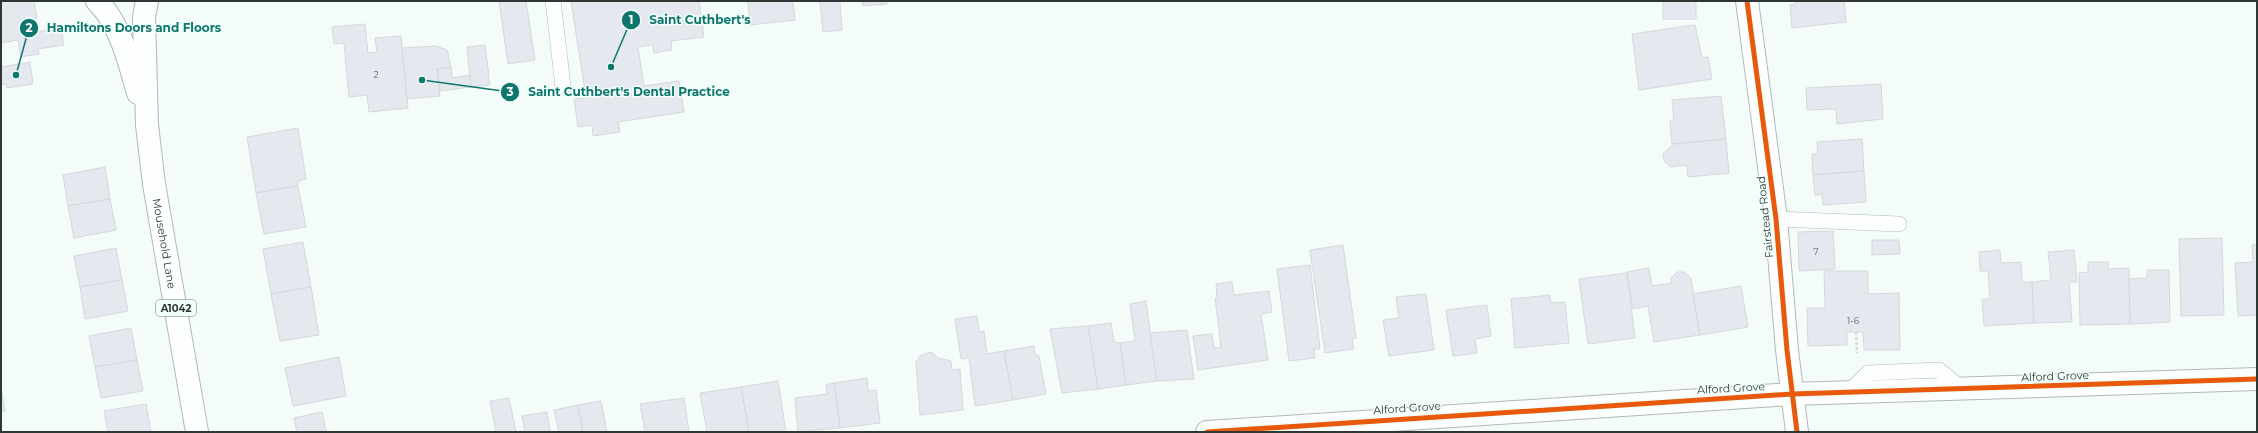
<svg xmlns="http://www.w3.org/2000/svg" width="2258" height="433" font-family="Montserrat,sans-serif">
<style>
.building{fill:#e5e8ef;stroke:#d5d8da}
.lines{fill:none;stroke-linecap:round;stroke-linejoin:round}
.service-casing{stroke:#b1b9b6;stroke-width:16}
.minor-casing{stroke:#b1b9b6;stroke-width:24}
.trunk-casing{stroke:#b1b9b6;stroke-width:24}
.path{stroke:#d6d8d8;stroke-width:2.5;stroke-dasharray:3 2;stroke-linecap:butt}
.service{stroke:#fdfffe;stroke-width:15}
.minor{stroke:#fdfffe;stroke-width:22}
.trunk{stroke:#fdfffe;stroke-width:22}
.cycleway-casing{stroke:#f1fffa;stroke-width:8}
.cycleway{stroke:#e8590c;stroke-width:5}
.labels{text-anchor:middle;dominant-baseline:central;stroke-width:3;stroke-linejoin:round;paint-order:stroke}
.number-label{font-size:9px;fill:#5d6464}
.shield{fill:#f1fffa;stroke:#68736f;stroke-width:1}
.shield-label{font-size:10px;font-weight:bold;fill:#2e3734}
.street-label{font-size:11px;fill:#2e3734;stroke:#f1fffa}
.leader{fill:none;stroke:#0f766e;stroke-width:1.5}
.callout-dot{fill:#0f766e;stroke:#f1fffa;stroke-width:1.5}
.mark-label{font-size:12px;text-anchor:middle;font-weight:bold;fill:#fff}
.callout-label{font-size:12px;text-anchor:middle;font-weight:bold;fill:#0f766e;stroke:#f1fffa;stroke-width:3;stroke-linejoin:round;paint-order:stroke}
</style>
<rect width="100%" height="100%" fill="#f4fcf9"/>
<g class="building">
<polygon points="1,1 34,1 37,18 21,20 23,34 61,28 64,45 38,49 39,54 21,57 18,40 1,43"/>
<polygon points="499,1 526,1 535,60 508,64"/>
<polygon points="571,1 699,1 704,37 671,41 672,50 654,53 653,45 638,47 644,86 679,81 684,112 618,122 620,132 593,136 592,125 578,127 574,99 586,98"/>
<polygon points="748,1 793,1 795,20 750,25"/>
<polygon points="820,1 840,1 842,30 823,32"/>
<polygon points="862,1 887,1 887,4 863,6"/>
<rect x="1663" y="1" width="33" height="18"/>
<polygon points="1795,1 1844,1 1846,22 1792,28 1790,5 1795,4"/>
<polygon points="365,24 368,53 377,52 375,38 401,36 408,108 369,112 367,95 349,97 344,43 334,44 332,27"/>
<polygon points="1695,25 1702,58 1708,57 1712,79 1639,90 1632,34"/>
<polygon points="485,45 490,85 471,87 467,47"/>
<polygon points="436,46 447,50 451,67 437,69 440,96 407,99 402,48"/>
<polygon points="30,62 33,84 7,88 6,84 1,85 1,67"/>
<polygon points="451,67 452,78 470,75 471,87 440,91 437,69"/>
<polygon points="1881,84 1883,119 1837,124 1836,109 1807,110 1806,88"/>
<polygon points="1721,96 1726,139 1672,144 1670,121 1674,121 1672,100"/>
<polygon points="298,128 306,179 298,181 298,186 256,193 247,137"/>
<polygon points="1726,139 1729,173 1688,177 1687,165 1670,167 1664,161 1663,154 1673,144"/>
<polygon points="1862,139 1864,171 1813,175 1812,154 1818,154 1817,142"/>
<polygon points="105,167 110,199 68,206 63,175"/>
<polygon points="1864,171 1866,202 1823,205 1822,194 1815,195 1813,175"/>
<polygon points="298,186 306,227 264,234 256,193"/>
<polygon points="110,199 116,230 74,238 68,206"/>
<polygon points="1833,231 1835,269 1799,271 1798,232"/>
<polygon points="2222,238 2224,315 2181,316 2179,239"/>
<polygon points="1872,240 1899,240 1900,254 1872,255"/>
<polygon points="303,242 311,287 271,294 263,249"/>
<polygon points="2257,244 2257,315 2238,316 2235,263 2253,262 2252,245"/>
<polygon points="1343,245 1356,338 1352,339 1354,349 1325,353 1310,250"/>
<polygon points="116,248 122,280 80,287 74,256"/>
<polygon points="2000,250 2001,263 2021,262 2022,282 2032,282 2034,323 1984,326 1982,299 1990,299 1988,271 1980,271 1979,252"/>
<polygon points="2074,250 2077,282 2069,282 2072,322 2034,323 2032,282 2051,280 2048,252"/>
<polygon points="2088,262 2108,262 2108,269 2129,268 2130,324 2080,325 2079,273 2088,272"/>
<polygon points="1310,265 1320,349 1314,349 1315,358 1289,361 1277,269"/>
<polygon points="1649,268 1652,286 1672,283 1671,278 1677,272 1684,272 1691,278 1700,335 1654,342 1648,306 1633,309 1627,272"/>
<polygon points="2147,270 2169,270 2170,322 2130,324 2129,279 2147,278"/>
<polygon points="1824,271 1868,271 1868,294 1899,293 1900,350 1864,350 1863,332 1847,332 1847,345 1808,346 1807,308 1825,308"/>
<polygon points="1627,273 1635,338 1588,344 1579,279"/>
<polygon points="122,280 128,311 85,319 80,287"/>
<polygon points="1232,282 1234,295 1269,291 1272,312 1261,314 1268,360 1198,370 1193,336 1212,334 1214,348 1221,347 1215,298 1217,298 1216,284"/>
<polygon points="1741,286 1748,327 1700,335 1693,294"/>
<polygon points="311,287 319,335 280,341 271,294"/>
<polygon points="1426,294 1434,350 1389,356 1383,320 1399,318 1396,297"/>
<polygon points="1550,295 1551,303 1565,302 1569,343 1515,348 1511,299"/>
<polygon points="1146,301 1157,381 1126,385 1120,343 1135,341 1130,304"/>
<polygon points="1487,305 1491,336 1475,339 1477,353 1453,356 1446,310"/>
<polygon points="977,316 979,332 984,331 987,354 1004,351 1013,400 975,406 969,358 961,359 955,319"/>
<polygon points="1111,323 1114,342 1120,343 1126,385 1098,389 1088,326"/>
<polygon points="1088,326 1098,389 1062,393 1050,329"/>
<polygon points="131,328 137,360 95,367 89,336"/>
<polygon points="1187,330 1194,379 1157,381 1150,333"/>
<polygon points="1034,346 1035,355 1039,356 1046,394 1013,400 1004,351"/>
<polygon points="931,352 938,358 951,361 952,370 960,369 963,410 920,415 916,362 920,356"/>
<polygon points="339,357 346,396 293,406 285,368"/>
<polygon points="137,360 143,391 101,398 95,367"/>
<polygon points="867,378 868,391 876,390 880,423 840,428 834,383"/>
<polygon points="778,381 786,432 749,432 741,387"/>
<polygon points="834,383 840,428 798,432 795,398 827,394 826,385"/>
<polygon points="1,387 5,411 1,412"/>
<polygon points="741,387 749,432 707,432 700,393"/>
<polygon points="509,398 516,432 496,432 490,401"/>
<polygon points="684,398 689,432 645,432 640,404"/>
<polygon points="601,401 607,432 583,432 578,405"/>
<polygon points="146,404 151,432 108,432 104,411"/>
<polygon points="578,405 583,432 559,432 554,410"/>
<polygon points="322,412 326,432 297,432 294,418"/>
<polygon points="547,412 550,432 525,432 522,416"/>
</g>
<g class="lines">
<defs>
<g id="service">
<polyline points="553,1 563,86"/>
<polyline points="1776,219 1899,224"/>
<polyline points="1847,394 1868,373 1939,370 1963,390"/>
</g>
<g id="minor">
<polyline points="1747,1 1776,219 1787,350 1797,432"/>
<polyline points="1207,432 1792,394 2257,379"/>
</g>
<g id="trunk">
<path d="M97,1C121,25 129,62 138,93"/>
<path id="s1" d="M147,1L144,17L147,125L154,184L197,432"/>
</g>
</defs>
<use href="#service" class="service-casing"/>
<use href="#minor" class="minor-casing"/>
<use href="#trunk" class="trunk-casing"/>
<polyline class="path" points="1856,332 1857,353"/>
<use href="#service" class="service"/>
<use href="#minor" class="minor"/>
<use href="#trunk" class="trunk"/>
<defs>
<g id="cycleway">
<polyline points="1747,1 1776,219 1787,350 1797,432"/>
<polyline points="1207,432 1792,394 2257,379"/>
</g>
</defs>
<use href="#cycleway" class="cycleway-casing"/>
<use href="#cycleway" class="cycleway"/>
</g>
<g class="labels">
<g class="number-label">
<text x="376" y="74">2</text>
<text x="1816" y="251">7</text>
<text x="1853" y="320">1-6</text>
</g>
<rect class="shield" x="156" y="300" width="40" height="16" rx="3"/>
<g class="shield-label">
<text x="176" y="308">A1042</text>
</g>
<g class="street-label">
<text transform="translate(1765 217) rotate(-96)">Fairstead Road</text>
<text stroke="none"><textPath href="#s1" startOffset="244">Mousehold Lane</textPath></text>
<text transform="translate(2055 376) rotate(-2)">Alford Grove</text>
<text transform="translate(1731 388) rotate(-3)">Alford Grove</text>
<text transform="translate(1407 408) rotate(-4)">Alford Grove</text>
</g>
</g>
<path class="leader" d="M611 67L631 20M16 75L29 28M422 80L510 92"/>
<g class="callout-dot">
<circle cx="611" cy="67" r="4"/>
<circle cx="16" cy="75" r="4"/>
<circle cx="422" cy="80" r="4"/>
<circle cx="631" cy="20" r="10"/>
<circle cx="29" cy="28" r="10"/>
<circle cx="510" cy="92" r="10"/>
</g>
<g class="mark-label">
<text x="631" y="24">1</text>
<text x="29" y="32">2</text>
<text x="510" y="96">3</text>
</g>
<g class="callout-label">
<text x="700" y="24">Saint Cuthbert's</text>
<text x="134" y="32">Hamiltons Doors and Floors</text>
<text x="629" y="96">Saint Cuthbert's Dental Practice</text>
</g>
<rect width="2258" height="433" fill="none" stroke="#2e3734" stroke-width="4"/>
</svg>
